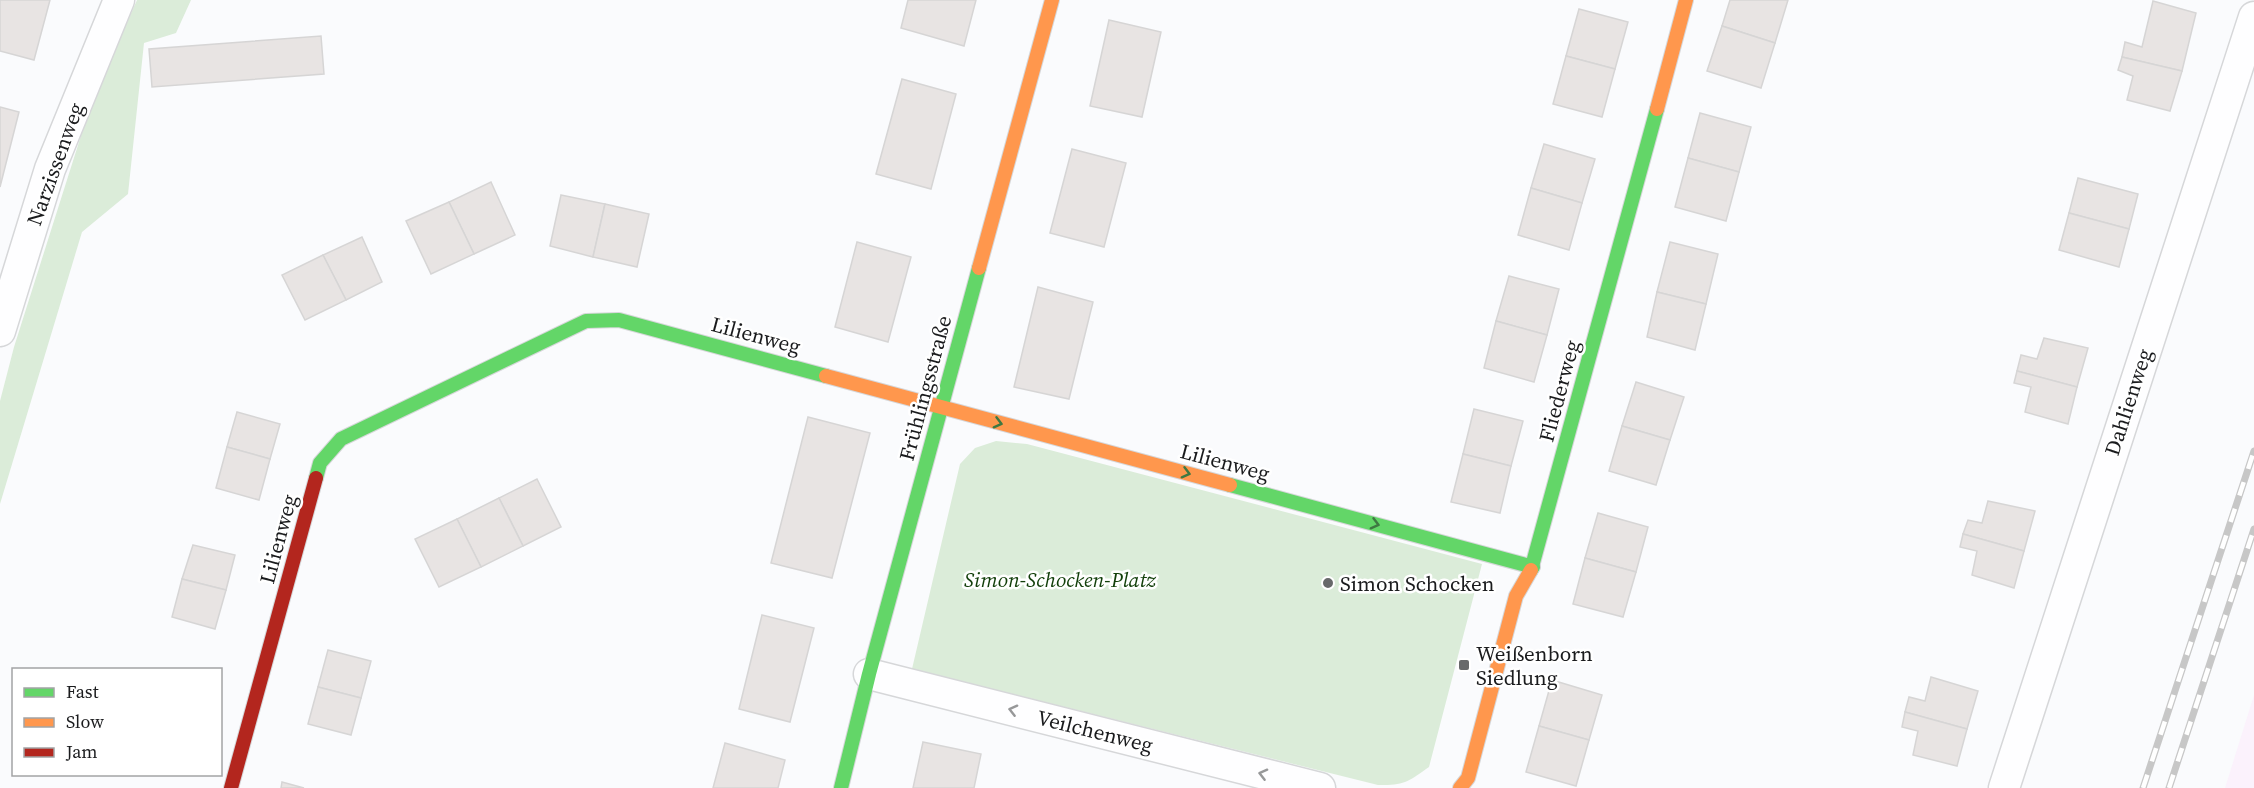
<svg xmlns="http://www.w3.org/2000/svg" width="2254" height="788" font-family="'Source Serif 4',serif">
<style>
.commercial{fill:#fbf2fc}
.green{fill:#dbecd9}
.building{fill:#e8e4e3;stroke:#d6d5d5;stroke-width:1.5}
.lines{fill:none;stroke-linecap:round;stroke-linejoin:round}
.street-casing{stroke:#d6d7d9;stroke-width:33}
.fast-casing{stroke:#d6d7d9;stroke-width:16}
.slow-casing{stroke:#d6d7d9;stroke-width:16}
.jam-casing{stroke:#d6d7d9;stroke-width:16}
.street{stroke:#fefeff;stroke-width:30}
.fast{stroke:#63d668;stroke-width:14}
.slow{stroke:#ff974d;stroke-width:14}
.jam{stroke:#b3261e;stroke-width:14}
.rail-casing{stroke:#c7c7c7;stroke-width:7}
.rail{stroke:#fff;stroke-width:4.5;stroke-dasharray:14;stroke-linecap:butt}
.oneway{stroke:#3e7842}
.oneway2{stroke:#979899}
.poi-dot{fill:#68696b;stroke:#fff;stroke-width:2}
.labels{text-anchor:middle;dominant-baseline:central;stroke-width:5;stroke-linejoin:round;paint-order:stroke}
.street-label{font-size:21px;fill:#1a1b1d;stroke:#fff}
.park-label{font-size:21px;font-style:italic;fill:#113e09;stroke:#fff}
.poi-label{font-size:21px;fill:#1a1b1d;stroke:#fff;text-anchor:start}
</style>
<rect width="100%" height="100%" fill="#fafbfd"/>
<polygon class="commercial" points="2254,695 2254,788 2225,788"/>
<g class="green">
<polygon points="137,0 191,0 176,33 144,43 128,194 82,232 0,504 0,401 14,347 92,101"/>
<path d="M996,441L1027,444L1482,564L1429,767C1409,781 1404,786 1378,785L912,669L960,464L975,448Z"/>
</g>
<g class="building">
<polygon points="0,0 50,0 34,60 0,51"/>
<polygon points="908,0 976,0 964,46 901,28"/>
<polygon points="1730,0 1788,0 1775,43 1722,26"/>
<polygon points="2153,1 2196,13 2182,71 2122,57 2125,42 2142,47"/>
<polygon points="1579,9 1628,22 1615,69 1566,56"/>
<polygon points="1109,20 1161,32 1142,117 1090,106"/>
<polygon points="1722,26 1775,43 1761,88 1707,71"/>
<polygon points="321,36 324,74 152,87 149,49"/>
<polygon points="1566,56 1615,69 1602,117 1553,104"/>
<polygon points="2122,57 2182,71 2170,111 2127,100 2133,76 2118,70"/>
<polygon points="902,79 956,94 931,189 876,174"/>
<polygon points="0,107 19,112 0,187"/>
<polygon points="1700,113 1751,127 1739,172 1688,158"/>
<polygon points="1544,144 1595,159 1582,203 1531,188"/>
<polygon points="1072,149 1126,163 1104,247 1050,233"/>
<polygon points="1688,158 1739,172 1726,221 1675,207"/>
<polygon points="2078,178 2138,194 2129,229 2069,213"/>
<polygon points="491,182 515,235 474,254 449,202"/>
<polygon points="1531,188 1582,203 1569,250 1518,235"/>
<polygon points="561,195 605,204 593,257 550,246"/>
<polygon points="449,202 474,254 431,274 406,221"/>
<polygon points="605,204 649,214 637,267 593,257"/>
<polygon points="2069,213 2129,229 2119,267 2059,250"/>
<polygon points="362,237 382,282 346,300 323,255"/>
<polygon points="857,242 911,257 888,342 835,327"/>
<polygon points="1670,242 1718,254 1706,304 1657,292"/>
<polygon points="323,255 346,300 305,320 282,275"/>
<polygon points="1509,276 1559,289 1547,335 1496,321"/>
<polygon points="1038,287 1093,302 1069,399 1014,387"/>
<polygon points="1657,292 1706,304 1695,350 1647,337"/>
<polygon points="1496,321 1547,335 1534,382 1484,368"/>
<polygon points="2044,338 2088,348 2077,387 2017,371 2021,355 2037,359"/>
<polygon points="2017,371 2077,387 2068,424 2025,412 2031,387 2014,383"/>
<polygon points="1636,382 1684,397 1670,440 1622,426"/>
<polygon points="1474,409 1523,421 1511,466 1463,454"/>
<polygon points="237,412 280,424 270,459 227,447"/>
<polygon points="808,417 870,433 832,578 771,563"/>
<polygon points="1622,426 1670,440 1656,485 1609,471"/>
<polygon points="227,447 270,459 259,500 216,488"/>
<polygon points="1463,454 1511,466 1500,513 1451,502"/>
<polygon points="537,479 561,527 523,546 499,498"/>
<polygon points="499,498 523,546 481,567 457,519"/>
<polygon points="1988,501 2035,511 2024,551 1963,534 1968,520 1982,523"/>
<polygon points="1598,513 1648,527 1636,572 1585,558"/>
<polygon points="457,519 481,567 439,587 415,539"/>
<polygon points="1963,534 2024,551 2014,588 1972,575 1977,551 1960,547"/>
<polygon points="193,545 235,555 226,590 182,579"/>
<polygon points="1585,558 1636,572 1623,617 1573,604"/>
<polygon points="182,579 226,590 215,629 172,617"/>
<polygon points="762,615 814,628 790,722 739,709"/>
<polygon points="328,650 371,661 361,698 318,687"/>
<polygon points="1931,677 1978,691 1967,729 1905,712 1909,697 1925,701"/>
<polygon points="1552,680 1602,695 1589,740 1539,726"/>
<polygon points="318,687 361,698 351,735 308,724"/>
<polygon points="1905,712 1967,729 1957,766 1913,755 1918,731 1902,727"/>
<polygon points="1539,726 1589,740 1576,786 1526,772"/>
<polygon points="923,742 981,754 974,788 913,788"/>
<polygon points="725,743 785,760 778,788 713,788"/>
<polygon points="282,782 304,788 281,788"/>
</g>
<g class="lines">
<defs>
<g id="street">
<polyline points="0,331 50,169 119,0"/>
<polyline points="869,674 1320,788"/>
<polyline points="2004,788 2254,17"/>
</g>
<g id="fast">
<polyline points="316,478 320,463 341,439 586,321 619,320 826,376"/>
<polyline points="1230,485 1533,567"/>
<polyline points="1531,570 1657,109"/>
<polyline points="841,788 869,674 979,268"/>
</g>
<g id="slow">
<polyline points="1657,109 1686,0"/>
<polyline points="979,268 1052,0"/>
<polyline points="826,376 1230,485"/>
<polyline points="1460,788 1468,778 1516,596 1531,570"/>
</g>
<polyline id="jam" points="231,788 316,478"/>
</defs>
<use href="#street" class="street-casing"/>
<use href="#fast" class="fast-casing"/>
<use href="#slow" class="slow-casing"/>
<use href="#jam" class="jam-casing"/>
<use href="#street" class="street"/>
<use href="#fast" class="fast"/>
<use href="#slow" class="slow"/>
<use href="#jam" class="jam"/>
<defs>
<g id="rail">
<polyline points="2143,788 2254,451"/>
<polyline points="2169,788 2254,529"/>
</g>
</defs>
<use href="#rail" class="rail-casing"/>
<use href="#rail" class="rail"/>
</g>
<defs><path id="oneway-chevron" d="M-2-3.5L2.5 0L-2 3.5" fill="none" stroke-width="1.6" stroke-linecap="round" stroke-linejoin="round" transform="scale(1.5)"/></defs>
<g class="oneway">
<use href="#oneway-chevron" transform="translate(998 423) rotate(15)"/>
<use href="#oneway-chevron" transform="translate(1186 473) rotate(15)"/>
<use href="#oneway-chevron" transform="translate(1375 524) rotate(15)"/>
</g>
<g class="oneway2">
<use href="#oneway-chevron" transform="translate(1013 710) rotate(-166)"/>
<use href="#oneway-chevron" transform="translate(1263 774) rotate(-166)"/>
</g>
<g class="poi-dot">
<circle cx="1328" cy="583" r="6"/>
<rect x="1458" y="659" width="12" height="12" rx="3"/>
</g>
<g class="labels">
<g class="street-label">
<text transform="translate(55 164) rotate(-70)">Narzissenweg</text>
<text transform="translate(756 335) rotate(15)">Lilienweg</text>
<text transform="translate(925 388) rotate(-75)">Frühlingsstraße</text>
<text transform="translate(1559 391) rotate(-75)">Fliederweg</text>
<text transform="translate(2128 402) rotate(-72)">Dahlienweg</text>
<text transform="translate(1225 462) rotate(15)">Lilienweg</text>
<text transform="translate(278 539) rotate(-75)">Lilienweg</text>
<text transform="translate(1095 731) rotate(14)">Veilchenweg</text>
</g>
<g class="park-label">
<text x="1060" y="579">Simon-Schocken-Platz</text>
</g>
<g class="poi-label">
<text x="1340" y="583">Simon Schocken</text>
<text x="1476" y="653">Weißenborn<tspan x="1476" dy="24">Siedlung</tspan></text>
</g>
</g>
<rect x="12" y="668" width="210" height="108" fill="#ffffff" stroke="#a3a4a5" stroke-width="1.5"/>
<rect x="24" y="688" width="30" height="9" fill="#63d668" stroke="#a3a4a5" stroke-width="1.5"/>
<text x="66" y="698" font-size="18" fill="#1a1b1d">Fast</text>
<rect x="24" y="718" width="30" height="9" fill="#ff974d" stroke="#a3a4a5" stroke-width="1.5"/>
<text x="66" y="728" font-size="18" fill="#1a1b1d">Slow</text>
<rect x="24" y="748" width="30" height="9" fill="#b3261e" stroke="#a3a4a5" stroke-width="1.5"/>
<text x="66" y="758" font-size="18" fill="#1a1b1d">Jam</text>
</svg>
